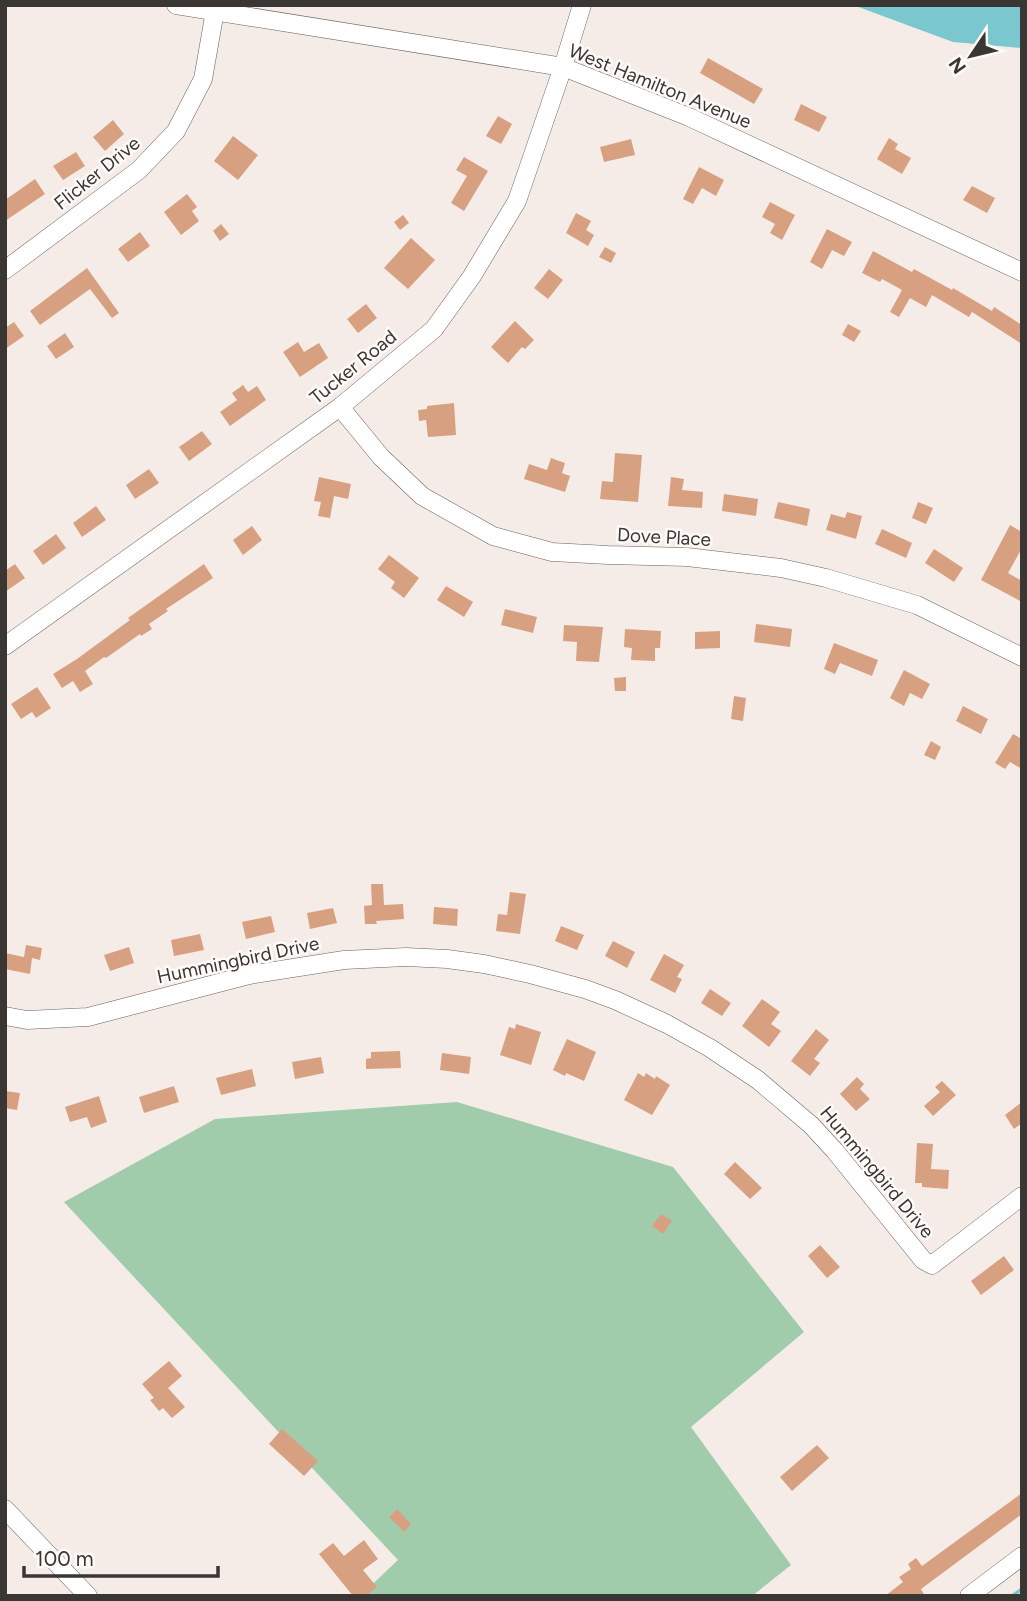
<svg xmlns="http://www.w3.org/2000/svg" width="1027" height="1601" font-family="Figtree,sans-serif">
<style>
.green{fill:#a0ccac}
.water{fill:#7ac7d0}
.lines{fill:none;stroke-linecap:round;stroke-linejoin:round}
.stream{stroke:#7ac7d0;stroke-width:3.5}
.building{fill:#d7a181}
.minor-casing{stroke:#6a625e;stroke-width:19}
.minor{stroke:#fff;stroke-width:18}
.labels{text-anchor:middle;dominant-baseline:central;stroke-width:5;stroke-linejoin:round;paint-order:stroke}
.street-label{font-size:19px;fill:#393634;stroke:#fefaf8}
</style>
<rect width="100%" height="100%" fill="#f5ece7"/>
<polygon class="green" points="457,1102 673,1167 804,1332 691,1427 791,1565 752,1596 360,1596 398,1560 64,1202 215,1119"/>
<polygon class="water" points="853,5 1022,5 1022,48 953,42"/>
<g class="lines">
<polyline class="stream" points="1012,1596 1022,1589"/>
</g>
<g class="building">
<polygon points="708,58 763,89 754,104 700,73"/>
<polygon points="801,104 827,117 819,132 794,120"/>
<polygon points="498,116 512,124 501,144 486,136"/>
<polygon points="113,120 124,134 105,151 93,137"/>
<polygon points="233,136 258,155 238,180 214,161"/>
<polygon points="889,138 898,144 895,149 911,158 902,174 877,159"/>
<polygon points="631,139 635,155 604,162 600,147"/>
<polygon points="76,152 85,166 63,180 53,166"/>
<polygon points="464,157 488,171 464,211 451,203 467,176 456,170"/>
<polygon points="699,167 724,180 716,196 702,188 693,204 683,199"/>
<polygon points="35,179 45,194 5,221 5,200"/>
<polygon points="972,186 995,198 987,213 963,200"/>
<polygon points="187,194 197,207 192,211 199,221 181,235 164,212"/>
<polygon points="770,202 795,215 782,240 770,233 775,224 762,217"/>
<polygon points="576,213 591,221 586,230 594,235 588,246 566,233"/>
<polygon points="403,215 409,223 400,230 394,222"/>
<polygon points="221,224 229,234 220,241 213,231"/>
<polygon points="827,229 852,242 844,256 832,250 822,269 810,262"/>
<polygon points="140,232 150,246 128,262 118,249"/>
<polygon points="411,238 435,260 408,289 384,268"/>
<polygon points="605,247 616,253 611,263 599,257"/>
<polygon points="873,251 912,272 914,269 952,290 953,288 992,311 994,307 1022,325 1022,344 972,312 969,317 932,295 926,307 910,298 899,317 890,312 902,290 882,279 880,282 862,273"/>
<polygon points="87,268 119,313 112,318 90,289 40,325 30,311"/>
<polygon points="549,269 563,280 548,299 534,288"/>
<polygon points="366,304 377,318 358,333 347,319"/>
<polygon points="515,321 534,340 525,349 522,347 508,363 491,347"/>
<polygon points="14,322 24,336 5,349 5,328"/>
<polygon points="848,324 861,331 854,342 842,335"/>
<polygon points="65,333 74,347 56,359 47,346"/>
<polygon points="298,342 304,352 319,343 328,358 300,377 283,352"/>
<polygon points="243,385 248,392 257,386 266,400 230,426 220,412 237,400 232,393"/>
<polygon points="454,403 456,435 428,437 426,420 419,421 418,410 427,409 427,406"/>
<polygon points="202,431 212,444 189,461 179,447"/>
<polygon points="615,453 642,455 638,502 600,499 602,481 613,482"/>
<polygon points="551,458 565,463 562,473 570,476 565,492 524,479 529,464 547,470"/>
<polygon points="149,469 159,483 135,499 126,485"/>
<polygon points="319,477 351,484 348,499 334,496 330,518 318,516 321,502 314,501"/>
<polygon points="671,477 684,479 682,490 703,492 702,508 668,506"/>
<polygon points="724,494 758,499 756,516 722,511"/>
<polygon points="778,502 810,509 807,526 774,518"/>
<polygon points="918,502 933,508 926,524 912,518"/>
<polygon points="96,506 106,520 82,537 73,523"/>
<polygon points="847,512 862,516 856,539 826,530 831,514 845,518"/>
<polygon points="1010,525 1022,532 1022,548 1008,573 1022,581 1022,602 981,580"/>
<polygon points="252,526 262,540 243,555 233,540"/>
<polygon points="882,529 912,543 906,558 875,544"/>
<polygon points="56,534 66,548 43,565 33,551"/>
<polygon points="934,549 963,568 954,582 925,563"/>
<polygon points="389,555 419,578 404,598 391,588 395,582 378,569"/>
<polygon points="15,564 25,578 5,592 5,571"/>
<polygon points="204,564 213,578 166,609 168,611 149,624 152,629 141,636 140,634 106,658 104,657 85,671 93,684 80,692 73,681 62,688 53,674 77,659 130,620 128,618"/>
<polygon points="446,586 473,602 464,617 437,600"/>
<polygon points="505,609 537,617 533,633 501,625"/>
<polygon points="756,624 792,629 790,647 754,642"/>
<polygon points="564,625 603,627 599,662 576,661 577,642 563,641"/>
<polygon points="625,629 661,631 660,648 655,648 655,661 631,660 632,648 624,647"/>
<polygon points="720,631 720,648 695,649 695,632"/>
<polygon points="834,643 878,660 872,676 840,663 835,674 824,669"/>
<polygon points="904,670 930,684 922,699 910,693 904,706 890,698"/>
<polygon points="626,677 626,691 615,691 614,678"/>
<polygon points="37,687 51,708 36,718 32,712 21,719 11,704"/>
<polygon points="734,696 746,698 743,721 731,719"/>
<polygon points="963,706 988,719 981,734 956,721"/>
<polygon points="1013,734 1022,739 1022,769 1010,762 1005,769 995,763"/>
<polygon points="931,741 941,747 935,760 924,755"/>
<polygon points="371,884 383,884 384,905 403,904 404,919 376,921 377,924 365,924 364,906 372,905"/>
<polygon points="510,892 526,894 520,934 496,931 498,914 507,915"/>
<polygon points="434,907 458,909 457,926 433,924"/>
<polygon points="333,908 337,923 310,929 307,913"/>
<polygon points="271,916 275,932 246,939 242,922"/>
<polygon points="561,926 584,935 577,950 555,941"/>
<polygon points="200,934 204,950 174,956 171,940"/>
<polygon points="613,941 635,952 627,968 605,956"/>
<polygon points="26,945 42,948 40,960 32,958 30,974 5,969 5,953 24,957"/>
<polygon points="129,947 134,963 110,971 104,955"/>
<polygon points="664,954 684,965 677,977 682,979 675,993 650,980"/>
<polygon points="710,989 731,1003 722,1016 701,1003"/>
<polygon points="762,999 780,1012 771,1024 781,1031 769,1047 742,1026"/>
<polygon points="516,1024 541,1032 531,1065 500,1055 509,1027 515,1029"/>
<polygon points="816,1029 829,1040 814,1059 820,1063 810,1076 791,1061"/>
<polygon points="567,1039 596,1052 584,1081 566,1073 565,1076 553,1070"/>
<polygon points="400,1051 401,1068 366,1069 366,1059 371,1058 371,1052"/>
<polygon points="442,1053 471,1057 469,1074 440,1070"/>
<polygon points="321,1057 324,1073 295,1079 292,1062"/>
<polygon points="252,1069 256,1086 221,1095 216,1078"/>
<polygon points="638,1073 644,1077 646,1073 655,1079 656,1076 670,1085 652,1115 624,1100"/>
<polygon points="857,1077 864,1084 860,1089 870,1099 856,1111 840,1094"/>
<polygon points="942,1081 956,1095 933,1116 924,1106 940,1092 935,1087"/>
<polygon points="174,1086 179,1102 144,1113 139,1097"/>
<polygon points="5,1091 20,1093 17,1110 5,1108"/>
<polygon points="99,1096 107,1122 91,1128 87,1117 70,1122 65,1107"/>
<polygon points="1022,1102 1022,1123 1014,1129 1005,1115"/>
<polygon points="917,1143 933,1144 931,1169 949,1170 948,1189 922,1187 922,1183 915,1183"/>
<polygon points="735,1162 762,1188 750,1199 724,1174"/>
<polygon points="661,1214 672,1221 663,1234 652,1226"/>
<polygon points="820,1245 840,1267 827,1278 808,1256"/>
<polygon points="1004,1256 1014,1270 981,1295 971,1281"/>
<polygon points="169,1361 182,1376 168,1388 185,1407 172,1418 163,1408 159,1411 150,1400 154,1398 142,1384"/>
<polygon points="282,1429 318,1461 304,1476 269,1444"/>
<polygon points="817,1445 829,1458 792,1491 780,1477"/>
<polygon points="1022,1493 1022,1514 921,1589 925,1596 885,1596 903,1582 899,1577 911,1569 908,1564 916,1558 922,1566"/>
<polygon points="397,1509 411,1524 404,1532 389,1517"/>
<polygon points="364,1540 378,1559 363,1570 377,1587 366,1596 353,1596 319,1554 333,1543 344,1556"/>
</g>
<g class="lines">
<defs>
<g id="minor">
<polyline points="176,5 563,67 689,117 1022,272"/>
<polyline points="5,270 139,170 176,131 203,79 215,11"/>
<polyline points="340,407 381,457 422,496 493,536 552,552 608,555 687,557 781,568 826,578 917,605 1022,657"/>
<polyline points="5,646 340,407 434,329 472,276 517,201 563,67 582,5"/>
<polyline points="5,1016 27,1020 88,1017 249,975 344,960 406,957 447,959 484,964 530,974 585,989 615,1000 667,1024 710,1048 758,1080 811,1125 835,1151 923,1260 932,1265 1022,1196"/>
<polyline points="5,1509 88,1596"/>
<polyline points="969,1596 1022,1556"/>
</g>
</defs>
<use href="#minor" class="minor-casing"/>
<use href="#minor" class="minor"/>
</g>
<g class="labels">
<g class="street-label">
<text transform="translate(660 86) rotate(22)">West Hamilton Avenue</text>
<text transform="translate(97 173) rotate(-39)">Flicker Drive</text>
<text transform="translate(353 367) rotate(-39)">Tucker Road</text>
<text transform="translate(664 537) rotate(3)">Dove Place</text>
<text transform="translate(238 960) rotate(-12)">Hummingbird Drive</text>
<text transform="translate(877 1172) rotate(50)">Hummingbird Drive</text>
</g>
</g>
<rect width="1027" height="1601" fill="none" stroke="#393634" stroke-width="14"/>
<g transform="translate(971 56) rotate(235)" stroke="#fefaf8" stroke-width="5" paint-order="stroke">
<path d="M0-5L12 26L0 18L-12 26Z" fill="#393634"/>
<text y="-10" font-size="19" font-weight="bold" text-anchor="middle" fill="#393634">N</text>
</g>
<path d="M24 1566v10h194v-10" fill="none" stroke="#393634" stroke-width="3.5"/>
<text x="35" y="1566" font-size="21" fill="#393634" stroke="#fefaf8" stroke-width="5" paint-order="stroke">100 m</text>
</svg>
